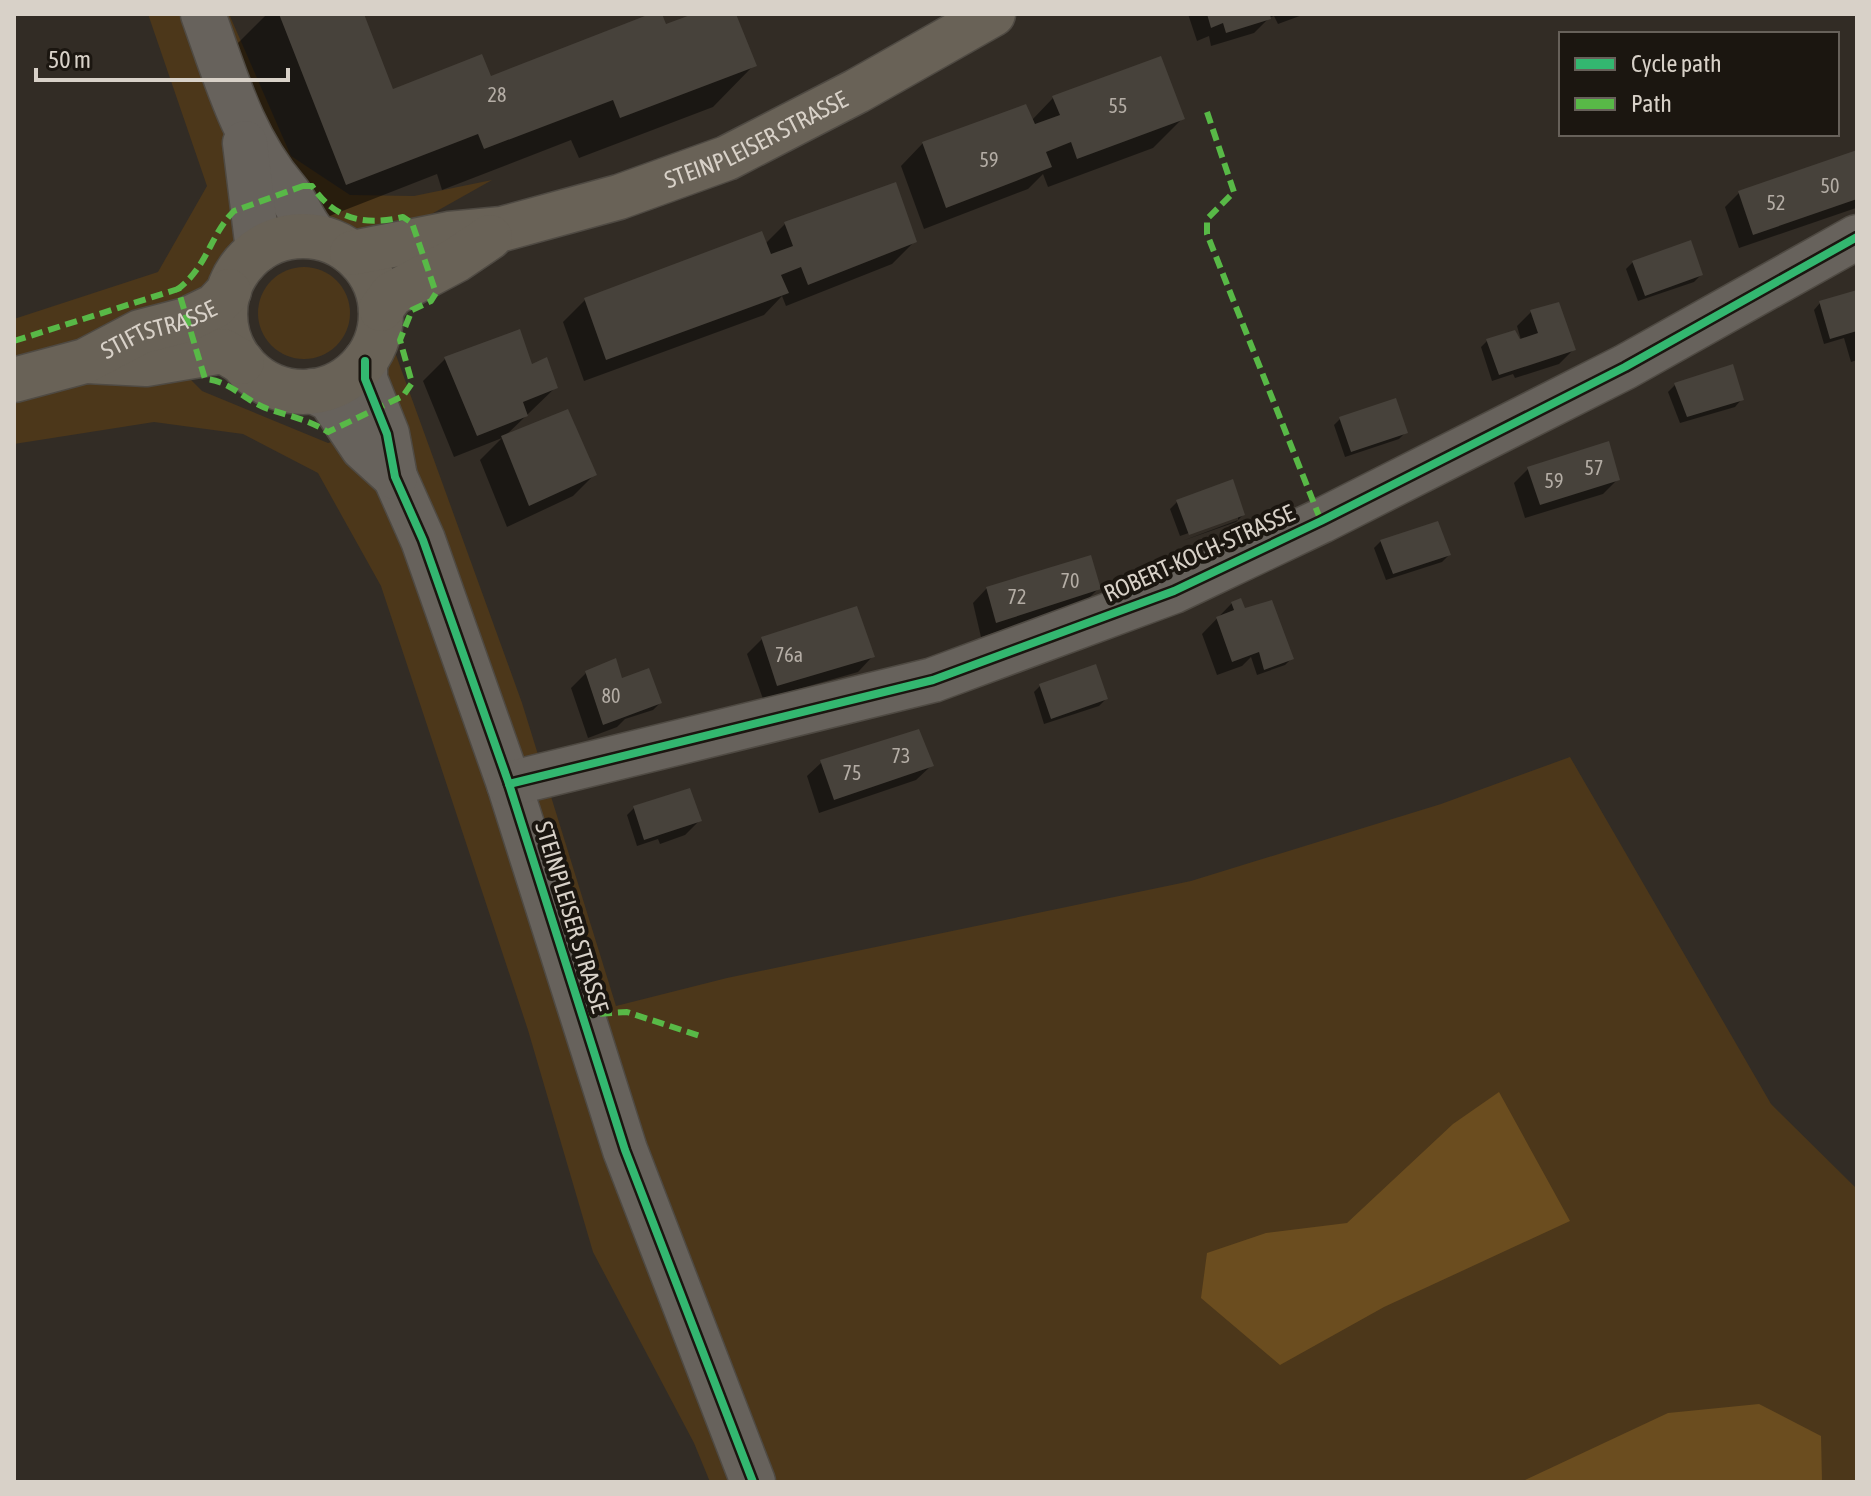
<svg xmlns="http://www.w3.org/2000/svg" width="1871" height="1496" font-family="'Asap Condensed',sans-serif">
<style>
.green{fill:#4c371a;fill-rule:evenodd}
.water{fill:#6b4d1f}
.shadow{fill:#0007}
.building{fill:#47423b}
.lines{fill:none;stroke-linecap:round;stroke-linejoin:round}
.minor-casing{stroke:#4f4a43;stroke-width:47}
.major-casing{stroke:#4f4a43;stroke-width:47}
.minor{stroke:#67625c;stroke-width:44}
.major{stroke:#696257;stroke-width:44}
.quiet{stroke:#58b947;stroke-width:6;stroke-dasharray:12 6;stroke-linecap:butt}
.cycleway-casing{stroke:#1b1610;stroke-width:13}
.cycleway{stroke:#33b770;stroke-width:8}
.labels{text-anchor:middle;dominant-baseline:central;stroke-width:8;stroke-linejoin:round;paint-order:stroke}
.number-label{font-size:20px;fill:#b4ada5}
.street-label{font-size:24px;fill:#d8d1c8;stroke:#1b1610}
</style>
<rect width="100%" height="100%" fill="#322c25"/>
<g class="green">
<path d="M148,14H229L291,156L350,195L414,196L492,180L428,216L409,306L392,344L522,703L616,1006L727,978L1191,881L1441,804L1570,757L1771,1104L1857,1189V1482H710L694,1443L593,1252L528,1030L381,586L318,473L243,434L154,422L14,444V319L158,272L207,186ZM318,215L341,233L377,240L406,300L389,332L377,371L393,423L328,443L202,391L184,373L219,282L242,240Z"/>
<circle cx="304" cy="313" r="46"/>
</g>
<g class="water">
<polygon points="1499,1092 1570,1221 1384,1307 1280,1365 1201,1298 1207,1253 1266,1233 1347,1223 1453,1124"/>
<polygon points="1759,1404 1821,1436 1822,1482 1521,1482 1668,1413"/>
</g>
<g class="shadow">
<polygon points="267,14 362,14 392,91 489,78 656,14 660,14 665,27 699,14 734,14 754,65 713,107 579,158 571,140 442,190 437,174 304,226 234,47"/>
<polygon points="1188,14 1305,14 1278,24 1274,16 1269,18 1254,33 1211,46 1209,36 1197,41"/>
<polygon points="1053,98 1182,119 1153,148 1048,187 1043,174 1028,189 924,229 901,166 923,143 1031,121"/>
<polygon points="1857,153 1856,208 1739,248 1725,207 1740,192"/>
<polygon points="785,224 914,242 892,264 786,306 782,296 764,315 584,381 563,322 585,300 765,244"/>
<polygon points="1633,262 1701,275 1694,282 1638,301 1626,269"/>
<polygon points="1857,292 1857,360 1851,362 1844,338 1824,344 1814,310 1820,303"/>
<polygon points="1531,312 1573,350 1559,364 1515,378 1513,374 1492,381 1481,347 1488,340 1518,343 1521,340 1517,326"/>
<polygon points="445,359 531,366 556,387 503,438 595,474 573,496 507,527 480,460 502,438 454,457 423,381"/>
<polygon points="1731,367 1741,400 1735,407 1680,423 1668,392 1675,385"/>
<polygon points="1340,419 1406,432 1399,439 1345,457 1334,425"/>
<polygon points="1528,469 1618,479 1603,494 1525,518 1514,483"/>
<polygon points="1177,502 1243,515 1236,522 1182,541 1238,520 1238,516 1180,536 1170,509"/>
<polygon points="1381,541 1449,555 1442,562 1386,580 1374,548"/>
<polygon points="987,588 1099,588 1084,603 981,637 973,603"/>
<polygon points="1232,603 1292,658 1285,665 1257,675 1251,657 1242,666 1217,675 1202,634"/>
<polygon points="856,608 872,657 858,672 763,699 747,654 762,639"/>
<polygon points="586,673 621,680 660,703 653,710 625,719 617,727 588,738 571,688"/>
<polygon points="1041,685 1106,699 1099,706 1044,724 1034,692"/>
<polygon points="822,762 931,766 916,780 819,813 807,776"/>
<polygon points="634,808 700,820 685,835 660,844 658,839 637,846 627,815"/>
</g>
<g class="building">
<polygon points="279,14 364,14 393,89 482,54 491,76 650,14 662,14 666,24 693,14 736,14 757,66 620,118 613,100 484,149 478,134 346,185"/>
<polygon points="1207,14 1270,14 1271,19 1226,33 1223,23 1211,28"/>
<polygon points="1161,56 1185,119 1077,159 1071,142 1046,152 1052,167 946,208 922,142 1026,104 1035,124 1060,115 1052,96"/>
<polygon points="1857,150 1857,199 1753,235 1738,191"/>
<polygon points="896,182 917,242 808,285 801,267 781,275 789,293 606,360 584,298 762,231 771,254 793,246 784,222"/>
<polygon points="1691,240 1703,275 1645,296 1632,261"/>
<polygon points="1857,290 1857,331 1830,339 1819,301"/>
<polygon points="1559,302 1576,350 1499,375 1486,339 1515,330 1520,339 1538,333 1530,310"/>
<polygon points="520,329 532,364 547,357 558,388 523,402 528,416 477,436 444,357"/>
<polygon points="1733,364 1744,400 1687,417 1674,383"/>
<polygon points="1396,398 1408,433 1351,452 1339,417"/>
<polygon points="568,409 597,475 529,506 501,436"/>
<polygon points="1609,441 1620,480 1540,505 1527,467"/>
<polygon points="1233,479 1245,515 1189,535 1176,500"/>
<polygon points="1438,521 1451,555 1393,574 1380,540"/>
<polygon points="1091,555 1101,589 996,623 986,587"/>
<polygon points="1241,598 1245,608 1272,600 1294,659 1264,670 1259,652 1232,662 1216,617 1234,610 1231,602"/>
<polygon points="857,606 875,657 777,686 761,637"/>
<polygon points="616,658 622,678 649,668 662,703 603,725 585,671"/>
<polygon points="1096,664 1108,699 1051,719 1039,684"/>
<polygon points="919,729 934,766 834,800 820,760"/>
<polygon points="690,788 702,821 644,840 633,806"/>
</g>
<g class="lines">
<defs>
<g id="minor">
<path d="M203,14C226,78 242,138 286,190C299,205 302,222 316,236"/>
<polyline points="245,143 258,250"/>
<polyline points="365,361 365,379 387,434 395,477 423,540 509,784 625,1150 753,1482"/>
<polyline points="313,391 330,399 363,448 395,477"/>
<polyline points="509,784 933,680 1174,591 1321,521 1625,367 1857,237"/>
</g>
<g id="major">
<circle cx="303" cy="314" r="78"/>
<path id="s1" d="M352,253L449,234L502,229L619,197L727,158L857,91L993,14"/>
<polyline points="381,309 392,294 456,260 490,237"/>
<polyline points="87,361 146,364 223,351 242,362"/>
<path id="s2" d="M14,380L85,361L140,332L186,320L215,306L229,291"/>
</g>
</defs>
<use href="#minor" class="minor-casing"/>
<use href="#major" class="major-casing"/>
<use href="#minor" class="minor"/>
<use href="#major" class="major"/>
<g class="quiet">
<polyline points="1207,112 1234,192 1207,219 1207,234 1321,521"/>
<path d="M303,186H312C335,220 365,226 403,217L412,223L436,293L431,301L412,310L400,340L412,383L403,396L328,432C309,420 290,416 268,409C245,401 231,381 205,379L178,289C208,266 210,235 234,211Z"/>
<polyline points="14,341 178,289"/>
<polyline points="582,1015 627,1012 700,1036"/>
</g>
<defs>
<g id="cycleway">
<polyline points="365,361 365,379 387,434 395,477 423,540 509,784 625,1150 753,1482"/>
<polyline points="509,784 933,680 1174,591 1321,521 1625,367 1857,237"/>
</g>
</defs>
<use href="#cycleway" class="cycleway-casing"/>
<use href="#cycleway" class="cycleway"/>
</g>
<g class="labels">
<g class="number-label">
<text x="497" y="94">28</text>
<text x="1118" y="105">55</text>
<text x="989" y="159">59</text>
<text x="1830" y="185">50</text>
<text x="1776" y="202">52</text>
<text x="1594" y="467">57</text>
<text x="1554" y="480">59</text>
<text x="1070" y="580">70</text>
<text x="1017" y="596">72</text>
<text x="789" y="654">76a</text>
<text x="611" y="695">80</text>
<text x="901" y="755">73</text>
<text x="852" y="772">75</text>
</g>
<g class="street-label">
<text stroke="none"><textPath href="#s1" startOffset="422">STEINPLEISER STRASSE</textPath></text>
<text stroke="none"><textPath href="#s2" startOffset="154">STIFTSTRASSE</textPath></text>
<text transform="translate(1199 553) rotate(-24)">ROBERT-KOCH-STRASSE</text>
<text transform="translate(572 917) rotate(73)">STEINPLEISER STRASSE</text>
</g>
</g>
<rect width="1871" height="1496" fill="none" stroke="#d8d1c8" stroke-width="32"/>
<rect x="1559" y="32" width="280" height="104" fill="#1b1610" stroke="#67615a" stroke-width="2"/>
<rect x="1575" y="58" width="40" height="12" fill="#33b770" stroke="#67615a" stroke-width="2"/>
<text x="1631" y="72" font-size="24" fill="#d8d1c8">Cycle path</text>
<rect x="1575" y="98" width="40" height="12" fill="#58b947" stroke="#67615a" stroke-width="2"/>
<text x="1631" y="112" font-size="24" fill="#d8d1c8">Path</text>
<path d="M36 68v12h252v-12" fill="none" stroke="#d8d1c8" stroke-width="4"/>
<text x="48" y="68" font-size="24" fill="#d8d1c8" stroke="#1b1610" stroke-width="6" paint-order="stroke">50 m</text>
</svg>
